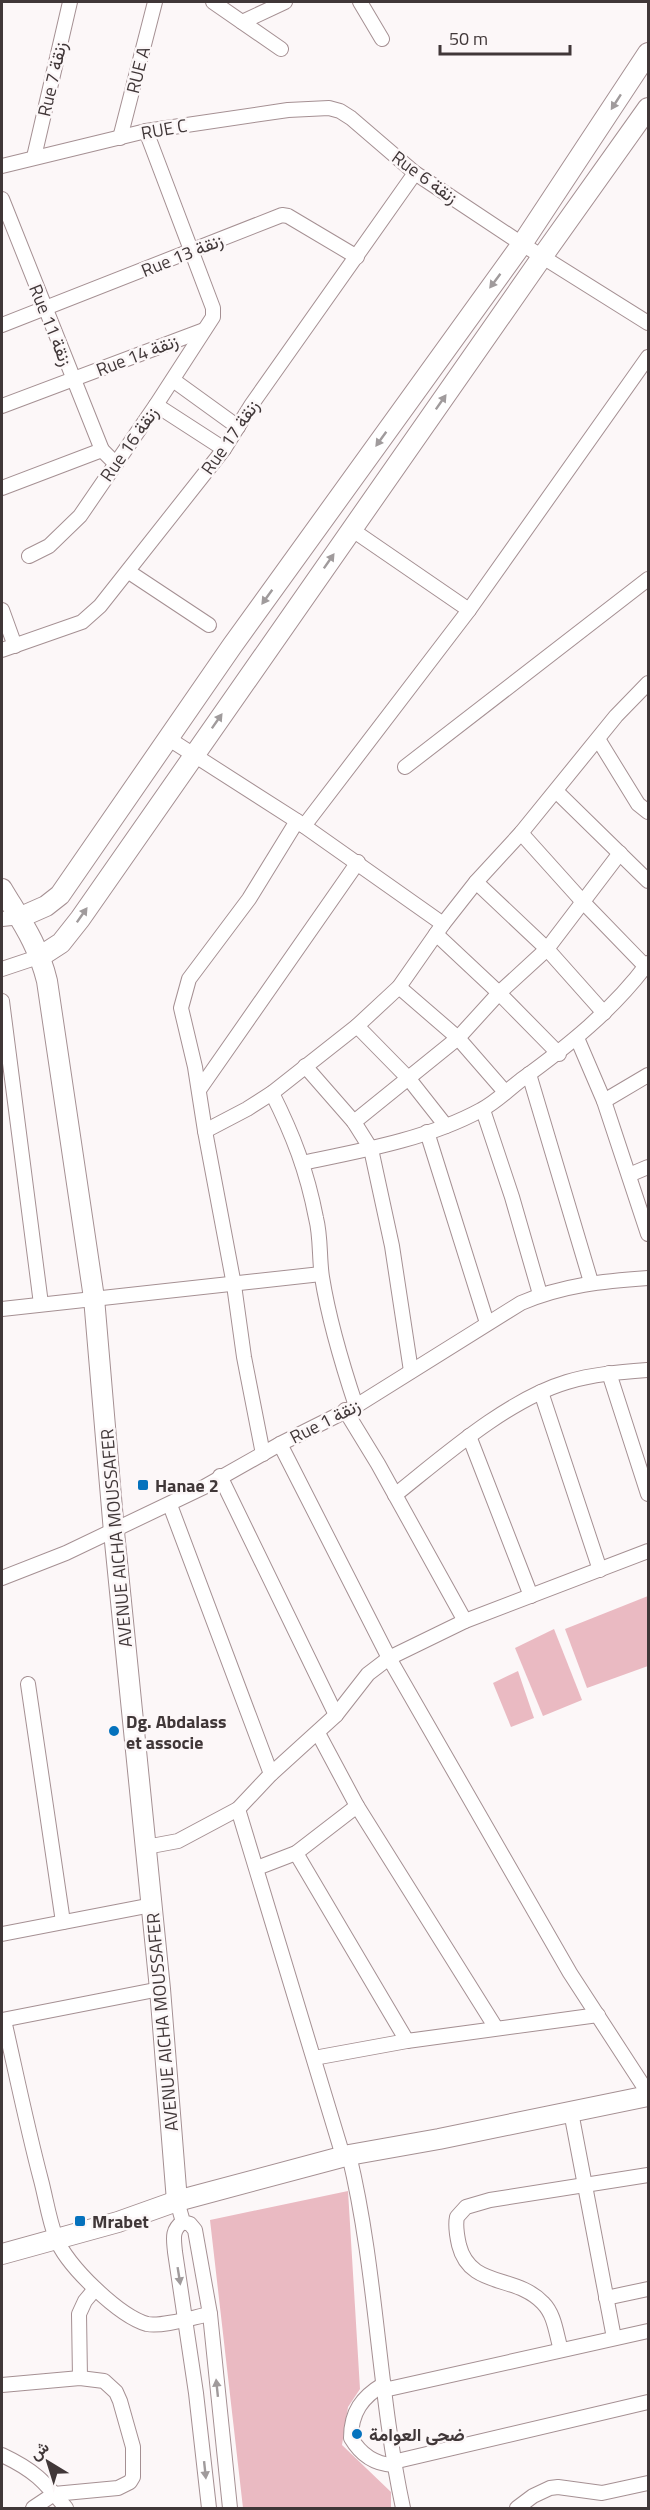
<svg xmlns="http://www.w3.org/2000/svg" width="650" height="2510" font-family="'Titillium Web',Vazirmatn,sans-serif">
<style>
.green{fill:#eabac2}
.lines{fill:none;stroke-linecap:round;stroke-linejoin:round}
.street-casing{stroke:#a59093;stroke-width:16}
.secondary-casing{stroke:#a59093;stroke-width:22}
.street{stroke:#fff;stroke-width:14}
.secondary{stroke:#fff;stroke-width:20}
.oneway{fill:#a09b9c}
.poi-dot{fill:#0572bd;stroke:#fcf7f8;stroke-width:2}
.labels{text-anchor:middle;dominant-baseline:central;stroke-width:5;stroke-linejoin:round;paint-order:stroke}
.street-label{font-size:18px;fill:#403738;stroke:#fcf7f8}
.poi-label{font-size:18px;font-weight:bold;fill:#403738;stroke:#fcf7f8;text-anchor:start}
</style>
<rect width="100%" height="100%" fill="#fcf7f8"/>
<g class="green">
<polygon points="648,1596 648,1666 587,1688 565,1629"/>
<polygon points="554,1629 582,1700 543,1716 515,1648"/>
<polygon points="518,1671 534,1718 511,1727 493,1683"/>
<polygon points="348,2191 360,2389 348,2407 342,2445 391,2492 391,2508 243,2508 210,2220"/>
</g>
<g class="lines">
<defs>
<g id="street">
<polyline points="213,2 281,49"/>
<polyline points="360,2 382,39"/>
<polyline points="242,22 285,2"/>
<polyline points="120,138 155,2"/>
<polyline points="34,157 70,2"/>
<polyline points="2,166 146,131 288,110 329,108 340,111 351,118 415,173 522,244 648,323"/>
<polyline points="2,199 102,450"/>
<polyline points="2,325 282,215 288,216 357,257"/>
<polyline points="173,380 238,427"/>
<polyline points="156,405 224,449"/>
<polyline points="2,406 204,330"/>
<polyline points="2,488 102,450 116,464"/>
<polyline points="351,529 469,610"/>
<polyline points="29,556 49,546 80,516 156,405 213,317 213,308 146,131"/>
<polyline points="129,572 209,625"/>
<polyline points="2,610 15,646"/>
<polyline points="2,650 82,622 100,606 224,449 252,404 415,173"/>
<polyline points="169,739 297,821 443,924"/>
<polyline points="598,739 638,804 648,812"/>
<polyline points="405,767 648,579"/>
<polyline points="556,791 648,881"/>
<polyline points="304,826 469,610 648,357"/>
<polyline points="521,833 583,902 646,967"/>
<polyline points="476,882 547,949 604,1013"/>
<polyline points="2,919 21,917"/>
<polyline points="436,934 499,993 559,1054"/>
<polyline points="2,969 41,956"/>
<polyline points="399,987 458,1038 505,1092"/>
<polyline points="2,1001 41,1304"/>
<polyline points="357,1026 409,1079 446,1126"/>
<polyline points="577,1038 604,1101 648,1234"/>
<polyline points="305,1066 354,1122 371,1149 392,1246 411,1371"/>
<polyline points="529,1074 591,1282"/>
<polyline points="199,1090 358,862"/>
<path d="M272,1093C293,1135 307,1171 316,1218C321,1237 319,1258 322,1277C329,1321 342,1364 356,1406"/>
<polyline points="604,1101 648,1075"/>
<polyline points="483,1110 512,1197 540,1294"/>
<polyline points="354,1122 458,1038 499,993 547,949 620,853"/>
<polyline points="205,1131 247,1109 272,1093 357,1026 399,987 443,924 476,882 521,833 616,716 648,683"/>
<polyline points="427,1132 487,1323"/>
<path d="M302,1163C360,1151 428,1139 481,1110C495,1103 508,1090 521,1080C568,1046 613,1010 648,963"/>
<polyline points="629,1175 648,1167"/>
<polyline points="2,1309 321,1274"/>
<polyline points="609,1373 648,1494"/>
<polyline points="541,1392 600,1570"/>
<polyline points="345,1410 378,1464 465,1621"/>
<polyline points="469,1436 531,1596"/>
<polyline points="280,1444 389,1658 570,1973 648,2093"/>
<polyline points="263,1454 244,1357 234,1285 205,1131 195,1067 181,1008 189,979 249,899 297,821"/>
<polyline points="220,1476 336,1715"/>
<path d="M395,1495C444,1456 507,1400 567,1382C593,1374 621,1372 648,1370"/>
<polyline points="170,1505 271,1774"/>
<path d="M2,1578L66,1553L204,1487L280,1444L356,1406L521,1303C563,1285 604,1281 648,1278"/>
<polyline points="28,1684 63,1922"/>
<polyline points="318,1733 357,1806 496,2028"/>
<polyline points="238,1809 343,2156"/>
<polyline points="146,1847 178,1841 238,1809 271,1774 336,1715 368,1674 389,1658 465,1621 648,1551"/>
<polyline points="296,1853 407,2041"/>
<polyline points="257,1868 296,1853 357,1806"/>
<polyline points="2,1934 152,1905"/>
<polyline points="2,2020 160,1989"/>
<path d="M4,2020C16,2073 27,2127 41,2180C46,2199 49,2220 56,2238C66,2265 119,2316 147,2324C163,2327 194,2317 210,2314"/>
<polyline points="314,2058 407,2041 598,2015"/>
<polyline points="571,2112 614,2338"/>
<path d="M349,2155C377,2271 378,2392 403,2508"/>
<polyline points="177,2201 183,2222 190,2224 195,2230 210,2314 230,2508"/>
<path d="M183,2222C171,2230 174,2240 175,2252L196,2393L209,2508"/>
<polyline points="606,2298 648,2289"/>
<path d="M561,2350C556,2334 555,2315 543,2303C516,2274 470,2289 459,2245C457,2236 455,2226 457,2217L466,2207L490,2200L648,2175"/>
<polyline points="80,2378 79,2314 85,2301 95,2289"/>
<path d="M384,2384C362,2397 351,2412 351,2438C361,2455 374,2464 393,2465"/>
<polyline points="2,2385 80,2378 104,2381 116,2392 120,2401 133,2447 133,2477 130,2482 118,2488 54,2494 33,2508"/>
<polyline points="384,2390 648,2331"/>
<path d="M2,2455C34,2470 44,2481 66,2508"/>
<polyline points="393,2462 648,2402"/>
<polyline points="517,2508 533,2496 550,2488 558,2487 602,2493 648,2483"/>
</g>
<g id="secondary">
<path d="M2,889C21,921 38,944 47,981L94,1298L114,1532L160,1989L177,2201"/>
<polyline points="21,917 46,906 60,895 232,646 522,244 648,53"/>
<polyline points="41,956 61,943 80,919 542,257 648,108"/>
<polyline points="2,2254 118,2222 177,2201 349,2155 439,2139 648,2096"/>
</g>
</defs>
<use href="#street" class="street-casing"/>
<use href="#secondary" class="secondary-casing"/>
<use href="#street" class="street"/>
<use href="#secondary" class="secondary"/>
</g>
<defs><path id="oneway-solid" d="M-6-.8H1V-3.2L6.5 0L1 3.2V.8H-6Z" transform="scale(1.5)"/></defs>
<g class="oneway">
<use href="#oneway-solid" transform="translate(616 102) rotate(123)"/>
<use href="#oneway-solid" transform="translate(495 281) rotate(127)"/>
<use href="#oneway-solid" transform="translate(441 402) rotate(-55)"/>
<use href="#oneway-solid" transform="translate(381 439) rotate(126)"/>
<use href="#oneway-solid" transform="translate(329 561) rotate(-55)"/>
<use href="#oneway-solid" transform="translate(267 597) rotate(126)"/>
<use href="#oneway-solid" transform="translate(217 721) rotate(-55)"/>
<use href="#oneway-solid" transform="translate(82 915) rotate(-55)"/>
<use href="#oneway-solid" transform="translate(179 2276) rotate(81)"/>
<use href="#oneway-solid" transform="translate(217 2388) rotate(-96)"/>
<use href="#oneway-solid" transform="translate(205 2470) rotate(84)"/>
</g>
<g class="poi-dot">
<rect x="137" y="1479" width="12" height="12" rx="3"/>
<circle cx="114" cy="1731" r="6"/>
<rect x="74" y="2215" width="12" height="12" rx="3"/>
<circle cx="357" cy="2434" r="6"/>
</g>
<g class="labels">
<g class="street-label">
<text transform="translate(138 70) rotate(-76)">RUE A</text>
<text transform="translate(52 79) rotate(-77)">Rue 7 زنقة</text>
<text transform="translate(164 129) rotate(-10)">RUE C</text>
<text transform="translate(425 177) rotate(36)">Rue 6 زنقة</text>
<text transform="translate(182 255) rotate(-22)">Rue 13 زنقة</text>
<text transform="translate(51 325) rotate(68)">Rue 11 زنقة</text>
<text transform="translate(137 355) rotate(-21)">Rue 14 زنقة</text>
<text transform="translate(230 437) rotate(-55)">Rue 17 زنقة</text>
<text transform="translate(129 444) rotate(-55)">Rue 16 زنقة</text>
<text transform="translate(325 1421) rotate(-27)">Rue 1 زنقة</text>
<text transform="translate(116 1538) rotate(-95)">AVENUE AICHA MOUSSAFER</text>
<text transform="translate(162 2022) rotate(-95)">AVENUE AICHA MOUSSAFER</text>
</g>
<g class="poi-label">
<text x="155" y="1485">Hanae 2</text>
<text x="126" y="1721">Dg. Abdalass<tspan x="126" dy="21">et associe</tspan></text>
<text x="92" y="2221">Mrabet</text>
<text x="369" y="2434">ضحى العوامة</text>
</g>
</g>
<rect width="650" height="2510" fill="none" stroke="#403738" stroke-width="6"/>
<g transform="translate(48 2462) rotate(322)" stroke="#fcf7f8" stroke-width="4.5" paint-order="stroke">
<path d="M0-4.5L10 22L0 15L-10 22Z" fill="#403738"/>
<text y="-9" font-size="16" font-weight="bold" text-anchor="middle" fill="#403738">ش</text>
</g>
<path d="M440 45v9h130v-9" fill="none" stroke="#403738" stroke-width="3"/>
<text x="449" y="45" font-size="18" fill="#403738" stroke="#fcf7f8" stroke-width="4.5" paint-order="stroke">50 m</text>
</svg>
